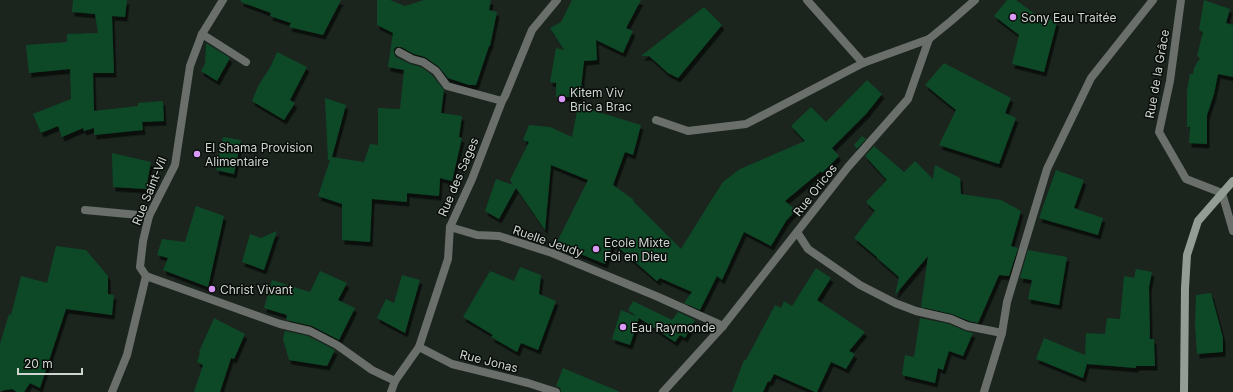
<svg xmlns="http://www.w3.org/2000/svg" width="1233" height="392" font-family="Inter,sans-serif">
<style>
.building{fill:#0d4828;filter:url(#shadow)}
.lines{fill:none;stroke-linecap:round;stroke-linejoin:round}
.street{stroke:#6a6f6c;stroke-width:8}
.secondary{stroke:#949c96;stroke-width:8}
.poi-dot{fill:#d99af7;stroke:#090d0a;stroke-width:1.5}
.labels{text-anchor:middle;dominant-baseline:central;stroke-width:3;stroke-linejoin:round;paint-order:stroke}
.poi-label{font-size:12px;fill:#cfd5d1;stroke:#090d0a;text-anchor:start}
.street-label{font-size:12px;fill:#cfd5d1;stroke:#090d0a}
</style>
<defs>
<filter id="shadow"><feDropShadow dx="2.5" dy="4.5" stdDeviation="0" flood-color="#0009"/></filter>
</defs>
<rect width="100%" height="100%" fill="#1b251e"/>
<g class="building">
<polygon points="73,0 127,0 125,17 112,16 114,73 93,73 94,111 138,106 138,103 163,101 164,121 142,122 143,130 94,135 94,128 84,131 83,128 62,137 58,126 41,133 33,114 71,99 70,69 29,73 26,45 67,42 67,34 98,33 95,14 72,12"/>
<polygon points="241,0 341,0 323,35 289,27 291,23 270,16 271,13 241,2"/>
<polygon points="377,0 390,0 405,6 424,0 491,0 489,10 497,12 490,46 489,46 476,85 469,85 448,78 439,67 425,57 414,54 401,47 396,47 394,49 394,53 396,57 410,64 421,67 432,75 444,90 441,113 462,116 459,137 462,138 452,181 440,178 439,196 407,193 407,202 372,199 370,242 342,240 342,204 318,196 330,160 328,160 325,98 346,105 332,157 364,162 370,144 378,145 378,108 400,109 404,70 388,67 393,33 377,25"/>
<polygon points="572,0 641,0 626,28 633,31 623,53 596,40 597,60 584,61 580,97 556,97 556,83 550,82 556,48 564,50 550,28 561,22"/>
<polygon points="1007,0 1016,0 1035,14 1057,22 1044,72 1012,64 1019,35 994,16"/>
<polygon points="1204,0 1230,9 1226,23 1233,25 1233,77 1218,74 1214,94 1207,115 1207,144 1189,143 1190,127 1187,127 1187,91 1190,74 1193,74 1194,68 1200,58 1197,56 1203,32 1199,30"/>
<polygon points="704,7 722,25 678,78 668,73 649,56 641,56"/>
<polygon points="206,43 230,58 217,81 201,71 205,64"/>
<polygon points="277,52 307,67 290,100 295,103 284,120 252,101 258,86 271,66"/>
<polygon points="944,63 1011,98 1005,113 1016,118 999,164 939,145 956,110 925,85"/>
<polygon points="867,80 882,94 866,114 832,148 839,156 822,173 821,171 785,201 796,210 786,221 771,246 744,232 722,280 717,276 700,310 684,303 692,292 660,278 657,281 613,243 605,264 556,244 588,180 551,165 545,230 516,188 499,219 485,211 496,179 513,185 510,180 529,142 523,140 529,125 550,127 572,137 578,106 641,125 633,155 625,152 613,185 634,200 633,201 681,249 712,199 723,182 740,169 805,141 791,126 811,107 826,122"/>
<polygon points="862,136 866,139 857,149 854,145"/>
<polygon points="223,137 241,140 234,174 216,170"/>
<polygon points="874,146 904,172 915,161 933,179 935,165 960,178 961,194 1001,200 1021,211 1011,246 1018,248 1009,276 999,275 978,323 969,321 952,314 921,307 928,256 895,295 899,277 877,258 877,257 854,238 875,211 866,202 887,180 865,156"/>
<polygon points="112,153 151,162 146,189 113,187"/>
<polygon points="1056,170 1084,180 1074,208 1103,218 1098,235 1039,218"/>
<polygon points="196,206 224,216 208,287 163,270 168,258 157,255 162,239 185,242"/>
<polygon points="277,231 264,270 242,262 250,234 261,238"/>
<polygon points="56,246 86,250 108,276 108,294 114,295 112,315 66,309 40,388 30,383 24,392 17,392 12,389 0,391 0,344 9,314 11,315 21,276 47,283"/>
<polygon points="1028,250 1067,257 1059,305 1028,299 1032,280 1020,278"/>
<polygon points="520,267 541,275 539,294 556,301 538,350 521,343 517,352 491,337 493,335 463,317 490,271 514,281"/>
<polygon points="816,268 831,278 817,300 865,332 849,351 855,354 846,369 831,362 817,392 815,392 774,374 770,382 768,381 763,392 732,392 744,360 746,360 775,305 781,308 784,301 792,306"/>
<polygon points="1136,269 1152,272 1149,287 1150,339 1154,339 1155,366 1136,366 1136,368 1087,364 1083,378 1036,359 1044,338 1085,355 1086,333 1105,334 1107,318 1120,319 1124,276 1134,278"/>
<polygon points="320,271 347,283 338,300 355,308 339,340 312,326 286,320 287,315 264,308 272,280 310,292"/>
<polygon points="402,275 420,280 405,333 377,318 386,299 394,303"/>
<polygon points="1211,293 1223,338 1223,352 1197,354 1195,325 1196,295"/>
<polygon points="633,301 672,320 678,312 695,320 685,338 680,335 675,342 639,318 630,345 612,339 621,310 636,316 628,310"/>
<polygon points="214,318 245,334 234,359 231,358 220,392 194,392 203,365 197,362 200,353 199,352"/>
<polygon points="920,318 949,324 965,331 973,333 963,356 949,351 943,370 938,368 935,383 902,375 905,355 914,357"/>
<polygon points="285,331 308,336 335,350 327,366 289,360 283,339"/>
<polygon points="563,368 620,392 561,392 560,388 556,386"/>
</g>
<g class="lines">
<g class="street">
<polyline points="807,0 863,63"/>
<polyline points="1181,0 1170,81 1159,132 1186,179 1222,193 1233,231"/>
<polyline points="202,34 246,62"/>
<polyline points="399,52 412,59 423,62 436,71 447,86 502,101"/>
<polyline points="656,120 688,131 746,124 863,63 929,39"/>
<polyline points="85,210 149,216"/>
<polyline points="450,227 477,235 499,236 552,253 656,296 723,326"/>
<polyline points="797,232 808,249 860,285 895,303 916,311 951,319 967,326 1002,333"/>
<polyline points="146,276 280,324 310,331 337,345 372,370 395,381"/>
<polyline points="419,347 452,364 528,383 556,392"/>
<polyline points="112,392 127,355 146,276 140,267 143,241 149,216 175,165 190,66 202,34 223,0"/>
<polyline points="391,392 395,381 419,347 448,259 450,227 472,179 502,101 505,96 532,30 557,0"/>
<polyline points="663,392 723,326 848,167 908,99 929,39 951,21 975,0"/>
<polyline points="984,392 1002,333 1007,302 1047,169 1091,78 1153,0"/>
</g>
<polyline class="secondary" points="1184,392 1185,288 1187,255 1198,221 1233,181"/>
</g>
<g class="poi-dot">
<circle cx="1013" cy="17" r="4"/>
<circle cx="562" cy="99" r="4"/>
<circle cx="197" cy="154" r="4"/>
<circle cx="596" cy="249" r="4"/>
<circle cx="212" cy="289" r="4"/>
<circle cx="623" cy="327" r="4"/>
</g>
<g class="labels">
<g class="poi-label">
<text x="1021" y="17">Sony Eau Traitée</text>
<text x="570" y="92">Kitem Viv<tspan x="570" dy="14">Bric a Brac</tspan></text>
<text x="205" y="147">El Shama Provision<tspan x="205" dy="14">Alimentaire</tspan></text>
<text x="604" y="242">Ecole Mixte<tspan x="604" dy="14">Foi en Dieu</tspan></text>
<text x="220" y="289">Christ Vivant</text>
<text x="631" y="327">Eau Raymonde</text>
</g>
<g class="street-label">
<text transform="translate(1157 74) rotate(-80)">Rue de la Grâce</text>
<text transform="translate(458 177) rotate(-67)">Rue des Sages</text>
<text transform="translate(815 190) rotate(-52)">Rue Oricos</text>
<text transform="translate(149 191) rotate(-68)">Rue Saint-Vil</text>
<text transform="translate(548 241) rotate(19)">Ruelle Jeudy</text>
<text transform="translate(489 361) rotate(14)">Rue Jonas</text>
</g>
</g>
<path d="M18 368v6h64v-6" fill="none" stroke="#cfd5d1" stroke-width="2"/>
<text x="24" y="368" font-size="12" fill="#cfd5d1" stroke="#090d0a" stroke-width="3" paint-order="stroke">20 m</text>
</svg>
